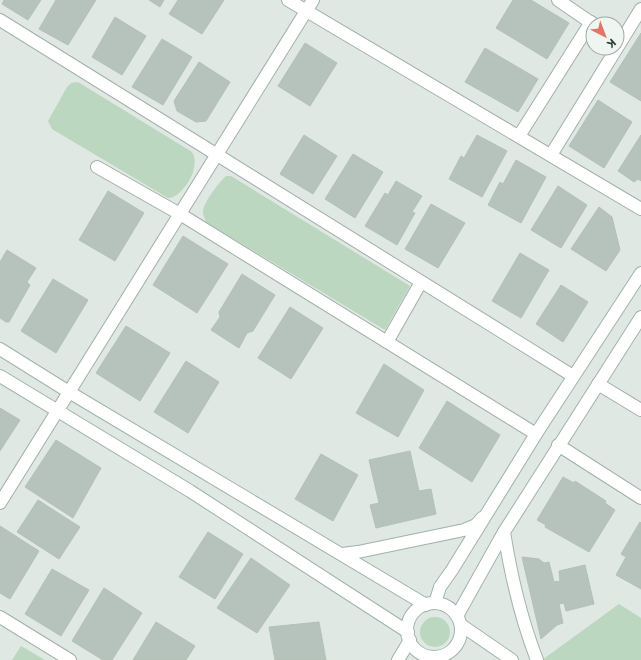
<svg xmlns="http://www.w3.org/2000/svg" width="641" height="660" font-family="'IBM Plex Sans',sans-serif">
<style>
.green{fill:#bbd7bf}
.building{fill:#b5c3bc;stroke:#b3c1b9}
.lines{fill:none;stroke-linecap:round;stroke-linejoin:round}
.street-casing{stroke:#a3afa9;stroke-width:14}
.secondary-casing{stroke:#a0b3aa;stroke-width:14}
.street{stroke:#fff;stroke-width:12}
.secondary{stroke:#fff;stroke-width:12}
</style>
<rect width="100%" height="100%" fill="#dfe8e3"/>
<g class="green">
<path d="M78,82L192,152C202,167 182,198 168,198L52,129L48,121L67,87L71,83Z"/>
<path d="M226,176H231L410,286L385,330L206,222C205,219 203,215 203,212C203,203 219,182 226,176Z"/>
<polygon points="619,604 641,618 641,660 542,660"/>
<circle cx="435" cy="632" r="15"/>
<polygon points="21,646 45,660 12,660"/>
</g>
<g class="building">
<polygon points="4,0 41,0 28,20 2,4"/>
<polygon points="56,0 96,0 68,45 39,29"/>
<polygon points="149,0 164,0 160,7"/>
<polygon points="178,0 224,0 202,34 169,14"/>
<polygon points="513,0 531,0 569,23 547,59 496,28"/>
<polygon points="115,17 146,36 122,75 92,57"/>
<polygon points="641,33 641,101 610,82"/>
<polygon points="162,39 192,57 163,105 132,87"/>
<polygon points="305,43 337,63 310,106 278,86"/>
<polygon points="485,48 538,79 518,112 465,82"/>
<polygon points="199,62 230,82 206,121 196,122 177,111 174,101"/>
<polygon points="598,100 632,122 604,168 569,146"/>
<polygon points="304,135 337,156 313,194 280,174"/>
<polygon points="477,135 507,151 482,197 449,179 461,156 464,158"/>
<polygon points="641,135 641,181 638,179 634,182 618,171"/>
<polygon points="353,154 383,172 355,218 325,199"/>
<polygon points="516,160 546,177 521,223 488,205 500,182 503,184"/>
<polygon points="396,181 422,196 412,212 415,213 397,245 365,226 385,193 388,195"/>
<polygon points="558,186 587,205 561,248 531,230"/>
<polygon points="108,191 144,213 115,261 79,240"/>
<polygon points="431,204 465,223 438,268 405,249"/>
<polygon points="599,207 612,217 620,250 606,271 571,249"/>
<polygon points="183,236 228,264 197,313 153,285"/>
<polygon points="7,250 36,268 27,282 30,285 9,322 6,322 0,318 0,262"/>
<polygon points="520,253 549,270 521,318 492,301"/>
<polygon points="242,274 275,295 253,331 247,333 239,348 211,330 220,317 219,312"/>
<polygon points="53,279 88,300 56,353 21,331"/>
<polygon points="561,285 588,302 563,342 536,324"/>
<polygon points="290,307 323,328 291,379 258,358"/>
<polygon points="126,326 170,353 140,401 96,373"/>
<polygon points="186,361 219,382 188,433 154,412"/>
<polygon points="384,364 424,390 398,437 356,413"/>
<polygon points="447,401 500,435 472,482 419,448"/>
<polygon points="0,408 20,420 0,451"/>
<polygon points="56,440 101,468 73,518 25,487"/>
<polygon points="410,451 419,491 431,489 436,514 376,528 370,505 379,503 369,460"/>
<polygon points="321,454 358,475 333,521 295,499"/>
<polygon points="563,477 574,483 575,481 606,501 605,503 615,510 589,552 545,527 546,525 537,520"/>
<polygon points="38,500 80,527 59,559 17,532"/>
<polygon points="640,522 641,523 641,589 616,575 626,557 621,554"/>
<polygon points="0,526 39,551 10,599 0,593"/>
<polygon points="208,532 243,554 215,599 179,577"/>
<polygon points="522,557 539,559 544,563 549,562 554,582 560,581 559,571 585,565 594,604 566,611 564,603 559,604 563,623 557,625 541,639"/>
<polygon points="251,558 290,585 257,633 217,608"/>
<polygon points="52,569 89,590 61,636 25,614"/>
<polygon points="104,588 142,613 112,660 103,660 72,641"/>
<polygon points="156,622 195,646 186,660 133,660"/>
<polygon points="319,622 326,660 275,660 269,627"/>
</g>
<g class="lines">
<defs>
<g id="street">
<polyline points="288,0 641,209"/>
<polyline points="558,0 593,24"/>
<polyline points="0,20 573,376"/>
<polyline points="519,136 591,22"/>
<polyline points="551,155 641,9"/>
<polyline points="97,167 180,214 536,434"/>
<polyline points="387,342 421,282"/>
<polyline points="598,384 641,410"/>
<polyline points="558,445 641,498"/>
<polyline points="0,503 313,0"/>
<polyline points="0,617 70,660"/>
</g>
<g id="secondary">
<polyline points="0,349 69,392 426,605"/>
<polyline points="0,376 190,491 408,632"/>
<path d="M504,532C511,576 521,619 537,660"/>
<polyline points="342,554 358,552 464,530 476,525 482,518"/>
<polyline points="435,603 440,587 452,570 536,434 641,273"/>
<circle cx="434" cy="630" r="27"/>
<polyline points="457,616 504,532 641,317"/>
<polyline points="461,625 512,660"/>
<polyline points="398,660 410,640"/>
</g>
</defs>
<use href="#street" class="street-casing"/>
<use href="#secondary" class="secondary-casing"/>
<use href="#street" class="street"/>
<use href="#secondary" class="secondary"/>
</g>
<g transform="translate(605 36) rotate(138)"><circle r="19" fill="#eff6f2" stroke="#9da9a4"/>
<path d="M0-3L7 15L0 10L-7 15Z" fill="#e07666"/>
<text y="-6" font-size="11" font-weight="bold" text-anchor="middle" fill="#23362f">K</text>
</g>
</svg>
